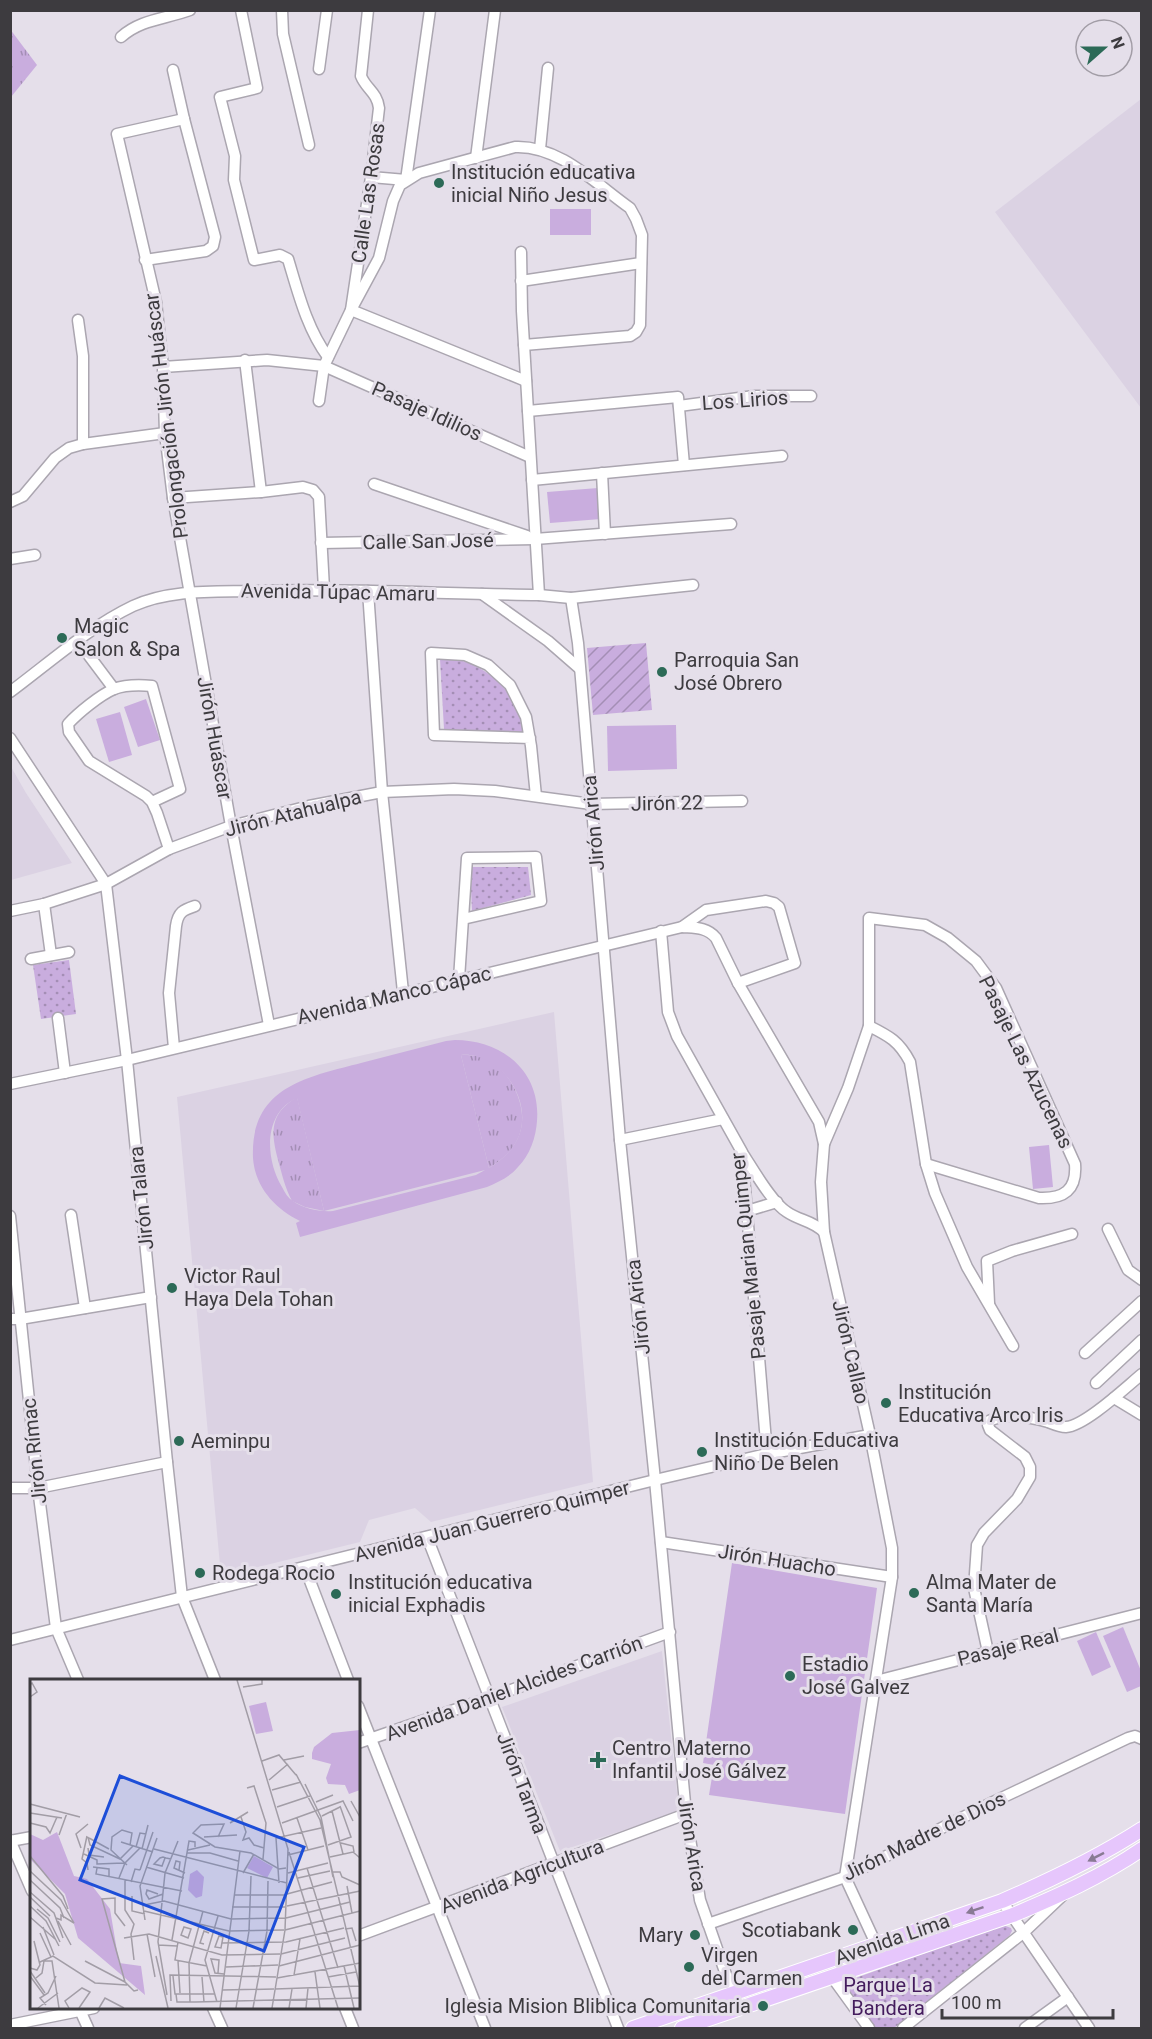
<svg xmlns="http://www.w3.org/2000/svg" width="1152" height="2039" font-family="Roboto,sans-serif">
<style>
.built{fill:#dbd2e3}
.grass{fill:url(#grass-tufts)}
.park{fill:url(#park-dots)}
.garden{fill:url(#garden-furrows)}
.pitch{fill:#c9adde;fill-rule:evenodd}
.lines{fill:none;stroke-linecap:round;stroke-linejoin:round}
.minor-casing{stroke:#aba6b0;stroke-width:13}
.major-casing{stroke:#fff;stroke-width:16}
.minor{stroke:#fff;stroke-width:10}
.major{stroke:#e6c6fc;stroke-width:14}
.oneway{fill:#897a94}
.poi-dot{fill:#2c6a57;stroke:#e5dfea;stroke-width:2}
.labels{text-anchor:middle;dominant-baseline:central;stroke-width:6;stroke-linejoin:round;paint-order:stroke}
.poi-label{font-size:20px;fill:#3d3b3f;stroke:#e5dfea;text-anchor:start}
.street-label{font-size:20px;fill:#3d3b3f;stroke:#e5dfea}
.park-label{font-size:20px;fill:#441c5d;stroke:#e5dfea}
.inset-road{fill:none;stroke:#a29da6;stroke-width:1.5}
.view{fill:#1d4ed8;fill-opacity:0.15;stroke:#1d4ed8;stroke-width:3}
.inset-edge{fill:none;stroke:#3d3b3f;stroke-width:3}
</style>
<defs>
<pattern id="grass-tufts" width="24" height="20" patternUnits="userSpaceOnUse" patternTransform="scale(1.5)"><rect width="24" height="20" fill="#c9adde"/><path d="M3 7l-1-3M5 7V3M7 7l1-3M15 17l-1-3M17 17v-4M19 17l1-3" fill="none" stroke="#a48eb5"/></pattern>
<pattern id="park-dots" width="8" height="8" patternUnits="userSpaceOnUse" patternTransform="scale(1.5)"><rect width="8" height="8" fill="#c9adde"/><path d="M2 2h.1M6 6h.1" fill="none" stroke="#a48eb5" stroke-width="1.8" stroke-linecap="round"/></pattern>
<pattern id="garden-furrows" width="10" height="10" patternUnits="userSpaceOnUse" patternTransform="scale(1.5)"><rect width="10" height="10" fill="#c9adde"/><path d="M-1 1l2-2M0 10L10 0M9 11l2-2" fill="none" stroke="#a48eb5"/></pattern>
</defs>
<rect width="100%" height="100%" fill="#e5dfea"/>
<g class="built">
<polygon points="1141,99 1141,408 995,212"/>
<polygon points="10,765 26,793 72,863 11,880"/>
<polygon points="554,1012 593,1482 431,1522 415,1508 369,1520 360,1542 221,1576 177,1097"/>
<polygon points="662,1651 679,1812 560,1851 502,1707"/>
</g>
<g class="grass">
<polygon points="10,29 37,65 11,97 10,97"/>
<path d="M461,1055C469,1055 477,1055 484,1058C509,1068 527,1103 521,1129C517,1147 504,1159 489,1168Z"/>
<path d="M297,1097L324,1211L305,1207L292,1201C285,1188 282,1174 278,1160C271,1132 269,1114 297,1097Z"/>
</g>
<g class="park">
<path d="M440,659C448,660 457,659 463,661C499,674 521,699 523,736L444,729Z"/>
<polygon points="470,867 528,867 531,895 472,911"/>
<polygon points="69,960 76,1014 41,1019 33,965"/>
<polygon points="1003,1925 1011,1928 1012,1931 1009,1936 894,2028 874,2028 846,1987 850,1980"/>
</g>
<polygon class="garden" points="646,643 652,710 593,715 587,648"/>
<g class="pitch">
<rect x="550" y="209" width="41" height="26"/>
<polygon points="598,488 601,519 550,523 547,492"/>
<polygon points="146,699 160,740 138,747 124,707"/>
<polygon points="120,712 132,755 109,762 96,719"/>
<polygon points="676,725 677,769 608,771 607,726"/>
<path d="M455,1040C502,1040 541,1071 537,1121C536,1137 530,1155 518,1167C510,1177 498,1182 487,1187L300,1237L296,1223L300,1221C275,1209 255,1187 253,1158C250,1087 307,1077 361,1063C389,1056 418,1048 446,1041ZM461,1055C497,1052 529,1093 521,1129C517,1146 504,1159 489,1168ZM297,1098L324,1211L485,1170L476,1175L333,1211C320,1212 304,1209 293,1201C288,1198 285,1193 282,1187C265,1159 263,1113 297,1098Z"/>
<polygon points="1049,1145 1053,1187 1033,1189 1029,1147"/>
<polygon points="732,1563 877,1588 845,1814 709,1795 714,1765 703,1763"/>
<polygon points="1123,1627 1141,1671 1141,1686 1127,1692 1103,1636"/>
<polygon points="1096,1632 1111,1667 1092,1676 1077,1641"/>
</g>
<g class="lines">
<defs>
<g id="minor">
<path d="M241,10L257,88L220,97L235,156L234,180L254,260L280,255L288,259C298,292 307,329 328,357"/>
<polyline points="282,10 283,34 309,145"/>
<path d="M368,10L361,76C366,89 377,92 379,108L371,177L351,310L526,381"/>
<path d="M121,37C141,19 166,19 190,10"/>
<polyline points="319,69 327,10"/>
<polyline points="184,119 117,134 156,302 163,367 165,433 173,498 231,826 269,1025"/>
<polyline points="540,149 548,68"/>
<polyline points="476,158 495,10"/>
<polyline points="371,177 406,180 430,10"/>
<polyline points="521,252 522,311 539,595"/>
<polyline points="145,260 206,251 213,246 215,237 184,119 173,70"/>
<polyline points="521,281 641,263"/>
<polyline points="78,320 83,356 83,444"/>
<polyline points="245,360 261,492"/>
<polyline points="163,367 267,360 324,366 530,457"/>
<path d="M319,401L324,366L351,310L379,258L393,201L400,185L419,173L515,147C559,145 596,184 630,208L636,219L642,235L640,325L636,332L630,336L524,345"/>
<polyline points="679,406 754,396 811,396"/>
<polyline points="528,411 678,397 684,465"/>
<polyline points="602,473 605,534"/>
<polyline points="532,480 782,456"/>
<polyline points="374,484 527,536"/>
<polyline points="173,498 261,492 303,487 313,490 319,497 324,589"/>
<polyline points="10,502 23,496 55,458 69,448 83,444 165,433"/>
<polyline points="321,543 535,539 731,524"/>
<polyline points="10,559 35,555"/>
<polyline points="368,591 382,792 403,992"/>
<polyline points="482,594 548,641 579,668"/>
<polyline points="571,598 578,643 620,1140 655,1480 686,1814 700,1900 738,2009"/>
<polyline points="78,641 114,689"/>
<path d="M10,692C49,663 89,627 133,606C170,589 214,592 254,591C349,588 444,594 539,595L571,598L693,585"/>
<polyline points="10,738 106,884 127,1060 167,1462 182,1597 215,1680"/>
<polyline points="530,738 434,735 431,653 465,655 488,665 510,685 526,717 531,746 536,796"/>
<path d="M152,802L180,789L152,686C141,685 125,685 114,689C100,695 78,713 68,724L69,732L89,761L146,796L152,802L157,813L169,849"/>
<polyline points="44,904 51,955"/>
<polyline points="10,911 44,904 106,884 169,849 231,826 309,806 382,792 454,789 495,791 591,804 742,801"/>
<path d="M682,927C695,928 707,927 716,938L738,983L819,1122L824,1144L821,1182L824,1232L870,1435L892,1548V1577L845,1877L876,1944"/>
<polyline points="661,931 668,1012 677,1036 742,1152 767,1454"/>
<polyline points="31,959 69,952"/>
<polyline points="459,979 467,858 536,857 541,901 463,919"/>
<polyline points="58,1018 65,1073"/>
<path d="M869,1026C889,1036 899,1041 910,1062L926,1164L935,1193L967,1267L1013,1346"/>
<path d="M174,1048L169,993L176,926C178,912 183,910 195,906"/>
<polyline points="10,1084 127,1060 682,927 706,910 766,901 774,903 779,907 795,963 738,983"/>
<polyline points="620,1140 723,1119"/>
<path d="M824,1144L848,1088L869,1026V918L925,925L948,938L976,961L996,988L1075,1164C1077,1190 1064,1199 1039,1198L926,1164"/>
<path d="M743,1154C753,1169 772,1203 787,1212C800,1221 812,1220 824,1232"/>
<polyline points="747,1211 777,1202"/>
<polyline points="71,1215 85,1308"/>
<polyline points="10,1216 38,1488 56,1628 78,1680"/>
<polyline points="1108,1229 1128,1270 1142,1280"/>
<polyline points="989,1303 987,1261 1012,1251 1072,1234"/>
<polyline points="10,1319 20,1319 151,1297"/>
<polyline points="1085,1353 1142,1301"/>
<polyline points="1096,1383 1142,1340"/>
<polyline points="1114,1398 1142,1415"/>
<polyline points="10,1488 38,1488 167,1462"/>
<polyline points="427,1537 618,2028"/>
<polyline points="661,1542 892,1577"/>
<polyline points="305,1568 348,1680"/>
<polyline points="10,1640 655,1480 767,1454 870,1435"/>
<path d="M988,1652L974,1588L977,1545L984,1533L1017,1499L1030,1477V1467L1025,1457L990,1430L988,1425L989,1421C1006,1412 1030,1417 1048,1422C1053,1424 1060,1427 1066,1427C1085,1426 1126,1387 1142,1374"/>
<polyline points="876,1681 1142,1613"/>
<polyline points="358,1706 485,2028"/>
<polyline points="358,1743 489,1698 670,1632"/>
<polyline points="10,1840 32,1891"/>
<polyline points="10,1841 32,1837"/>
<polyline points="1002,1901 1089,2028"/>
<polyline points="708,1924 845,1877 993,1802 1128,1738 1135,1736 1142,1739"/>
<polyline points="358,1936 686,1814"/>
<polyline points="832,1977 869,2028"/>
<polyline points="79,2008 88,2028"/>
<polyline points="213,2008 222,2028"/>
<polyline points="345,2008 353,2028"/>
<polyline points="10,2025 94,2008"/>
<polyline points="903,2028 1023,1933 1062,1896"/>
<polyline points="1025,2028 1068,1997"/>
</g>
<g id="major">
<path d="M633,2028L1002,1901C1051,1880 1097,1858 1142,1829"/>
<path d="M682,2028L1013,1915C1058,1896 1101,1877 1142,1849"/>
</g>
</defs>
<use href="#minor" class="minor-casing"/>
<use href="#major" class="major-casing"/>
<use href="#minor" class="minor"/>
<use href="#major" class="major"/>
</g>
<defs><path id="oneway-solid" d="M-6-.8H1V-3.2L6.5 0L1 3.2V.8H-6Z" transform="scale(1.5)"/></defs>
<g class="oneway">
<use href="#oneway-solid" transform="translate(1096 1857) rotate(153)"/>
<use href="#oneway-solid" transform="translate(975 1910) rotate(161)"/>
</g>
<g class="poi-dot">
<circle cx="439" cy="183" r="6"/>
<circle cx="62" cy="638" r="6"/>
<circle cx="662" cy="672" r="6"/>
<circle cx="172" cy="1288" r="6"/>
<circle cx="886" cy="1403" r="6"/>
<circle cx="179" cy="1441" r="6"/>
<circle cx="702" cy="1452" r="6"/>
<circle cx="200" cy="1573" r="6"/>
<circle cx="914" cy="1593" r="6"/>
<circle cx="336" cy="1594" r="6"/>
<circle cx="790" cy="1676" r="6"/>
<path d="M595 1751h6v6h6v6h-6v6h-6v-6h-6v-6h6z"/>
<circle cx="853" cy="1930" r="6"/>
<circle cx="695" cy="1935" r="6"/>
<circle cx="689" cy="1967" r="6"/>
<circle cx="763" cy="2006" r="6"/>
</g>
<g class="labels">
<g class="poi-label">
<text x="451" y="172">Institución educativa<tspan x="451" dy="23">inicial Niño Jesus</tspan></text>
<text x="74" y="626">Magic<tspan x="74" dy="23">Salon &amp; Spa</tspan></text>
<text x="674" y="660">Parroquia San<tspan x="674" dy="23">José Obrero</tspan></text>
<text x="184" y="1276">Victor Raul<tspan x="184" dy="23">Haya Dela Tohan</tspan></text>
<text x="898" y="1392">Institución<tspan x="898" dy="23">Educativa Arco Iris</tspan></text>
<text x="714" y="1440">Institución Educativa<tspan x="714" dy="23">Niño De Belen</tspan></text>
<text x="191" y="1441">Aeminpu</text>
<text x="212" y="1573">Rodega Rocio</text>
<text x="348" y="1582">Institución educativa<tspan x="348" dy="23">inicial Exphadis</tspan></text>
<text x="926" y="1582">Alma Mater de<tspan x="926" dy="23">Santa María</tspan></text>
<text x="802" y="1664">Estadio<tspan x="802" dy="23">José Galvez</tspan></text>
<text x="612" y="1748">Centro Materno<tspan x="612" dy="23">Infantil José Gálvez</tspan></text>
<text x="841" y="1930" text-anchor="end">Scotiabank</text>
<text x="683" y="1935" text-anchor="end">Mary</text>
<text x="701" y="1955">Virgen<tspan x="701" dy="23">del Carmen</tspan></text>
<text x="751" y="2006" text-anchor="end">Iglesia Mision Bliblica Comunitaria</text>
</g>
<g class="street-label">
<text transform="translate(368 193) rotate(-82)">Calle Las Rosas</text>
<text transform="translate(745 400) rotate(-4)">Los Lirios</text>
<text transform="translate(427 411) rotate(24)">Pasaje Idilios</text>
<text transform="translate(166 416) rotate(-97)">Prolongación Jirón Huáscar</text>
<text transform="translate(428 541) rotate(-1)">Calle San José</text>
<text transform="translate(338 592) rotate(1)">Avenida Túpac Amaru</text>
<text transform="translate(215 738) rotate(80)">Jirón Huáscar</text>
<text transform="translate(667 803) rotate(-1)">Jirón 22</text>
<text transform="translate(293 813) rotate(-14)">Jirón Atahualpa</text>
<text transform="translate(593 823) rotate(-95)">Jirón Arica</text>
<text transform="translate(394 995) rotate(-13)">Avenida Manco Cápac</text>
<text transform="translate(1026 1062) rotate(64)">Pasaje Las Azucenas</text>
<text transform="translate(141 1198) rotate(-96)">Jirón Talara</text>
<text transform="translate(748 1256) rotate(-96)">Pasaje Marian Quimper</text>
<text transform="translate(638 1307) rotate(-96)">Jirón Arica</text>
<text transform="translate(851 1352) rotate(77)">Jirón Callao</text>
<text transform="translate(34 1451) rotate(-96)">Jirón Rímac</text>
<text transform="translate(492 1521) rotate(-14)">Avenida Juan Guerrero Quimper</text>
<text transform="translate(777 1560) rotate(9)">Jirón Huacho</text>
<text transform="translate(1008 1647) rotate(-14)">Pasaje Real</text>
<text transform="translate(514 1688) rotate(-20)">Avenida Daniel Alcides Carrión</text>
<text transform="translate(522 1783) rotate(69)">Jirón Tarma</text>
<text transform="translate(924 1836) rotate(-26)">Jirón Madre de Dios</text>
<text transform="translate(692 1844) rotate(81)">Jirón Arica</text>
<text transform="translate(522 1876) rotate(-21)">Avenida Agricultura</text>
<text transform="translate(892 1939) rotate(-19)">Avenida Lima</text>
</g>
<g class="park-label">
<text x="888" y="1985">Parque La<tspan x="888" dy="23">Bandera</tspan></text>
</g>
</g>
<g transform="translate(30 1679)">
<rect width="330" height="330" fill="#e5dfea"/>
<path d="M330,51V111L319,115L315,106L298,105L296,99L301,85L282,80V74L284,68L302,54ZM27,153L44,197L57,200L80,230L89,284L111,287L115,316L48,259L35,215L0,180V155L13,161Z" fill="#c9adde"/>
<path d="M236,23L243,52L226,55L219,27ZM224,177L243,188L237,199L217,189ZM167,191L174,198L172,217L166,219L158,211L160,195Z" fill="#c9adde"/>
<path class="inset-road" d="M207,1L258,170L255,251L242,329M0,6L2,4L7,13L0,18M213,8L232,5V1M254,81L274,77M232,82L249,76L266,96M266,95L290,141L330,308M239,101L258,85M275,105L291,138L303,198M217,109L224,107L236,144L233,180M242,111L271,103M321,122L330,138M286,123L303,116M0,125L50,138M247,128L280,117M302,132L313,175M0,134L32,139M292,137L310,128M211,138L216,153L213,161L219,159L224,166L234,169M267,139L278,171M0,144L16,148L20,154L27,138M200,144L218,133M252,144L313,122L323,142M29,156L37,134M57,157L52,180L57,184L58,191M58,158L60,166L90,180L103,167M174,158L207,156M188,158L194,145L171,146L163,154L185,168L221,174L249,190L256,189M59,159L79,170M91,163L123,173M311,164L323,167L324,173M298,166L321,158L310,127M106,168L110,154L116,155M51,169L46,155L58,145M58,169L59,176L74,178M112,170L118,146M124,170L257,204M158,171L180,166M259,173L308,329M157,174H180L208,182M54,175L67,181V185L94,184M258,176L294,167M0,177L33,217L38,230M300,178L323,173L330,179M135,179L132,187L124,185L130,179L133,178L136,179L141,180M97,186L81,171L82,158L92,151L102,154L100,166M63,188L79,190V197M116,188L154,199M67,189L66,195L152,212M277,189L308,289M110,191L123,153M149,191L150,183L146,182L144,189L155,194M0,192L31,221L44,244L31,236V241L26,239M302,193H310L312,198L330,206M213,194L224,175M258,194L298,184M89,199L95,184L110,169M268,199L300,192M0,201L30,229L34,239M95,201V231L104,245L101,255L104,281M101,203L105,190L110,191M249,204L246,159L291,149M317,207L322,234M0,213L24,234L33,259M128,215L117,211L116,215L119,220L133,215M257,215L302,203M204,216H255M102,217V232L115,235M0,218L20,237M114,226L134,222L201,240L255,239M0,227L16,242L29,267M257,227L330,212M202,228H255M7,230L18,239L30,263M114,232L199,252L254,251M0,238L25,260M256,239L320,223M115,241L110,207L127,159M28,242L41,266M95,247L85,234V219L72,220L95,303L104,312L108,311M13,248L24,276M154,248L161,250L158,259L151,256ZM315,250L322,249L326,262M255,251L330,232M10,254L21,278M117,255L125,298M189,257L193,258L191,269L185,268ZM94,259L119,255L192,276L250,275M142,261L159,162L165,163V168M148,263L145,281L177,287M192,264L256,263L314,249M174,265L170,264L174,252L179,254M128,266L147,267M251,275L315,259M126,277L138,329M55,282L95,303M148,282L150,314M10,283L23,277L65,304L97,306M249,287L330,266M314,287L324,329M196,288L248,286M0,289L7,291L10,286L4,262M0,292L15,314M285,293L290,329M188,294L189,281L181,280L185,294L194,295M264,296L270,260M0,297L14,316M143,297L145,315H185M172,298L174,323M298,298L326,293M6,299L12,294L14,282H22L29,329M247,299L330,284M245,310L330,307M192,311L244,310M146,315L147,323H165L330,319M137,316L128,263L135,194L148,162M141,322L140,296L246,298M160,323L159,284L173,232M187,323L175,281L188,237M16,326L10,319L18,314L26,297M8,329L28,314M39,329L35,322L52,309L60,313L49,329M69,329L75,319L94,329M190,329L210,172M206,329L219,252L221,197M223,329L237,252L238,202M259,329L262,310M276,329L278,309"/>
<path class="view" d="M90,97L274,168L234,272L50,201Z"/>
<rect width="330" height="330" class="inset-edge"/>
</g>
<rect width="1152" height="2039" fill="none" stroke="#3d3b3f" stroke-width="24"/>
<g transform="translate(1104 48) rotate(69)"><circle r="28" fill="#e5dfea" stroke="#a29da6" stroke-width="1.5"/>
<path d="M0-4.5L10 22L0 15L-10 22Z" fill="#2c6a57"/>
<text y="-9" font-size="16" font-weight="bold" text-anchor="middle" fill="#3d3b3f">N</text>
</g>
<path d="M942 2009v9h171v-9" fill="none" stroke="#3d3b3f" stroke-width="3"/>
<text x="951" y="2009" font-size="18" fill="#3d3b3f" stroke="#e5dfea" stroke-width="4.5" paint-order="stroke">100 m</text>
</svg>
